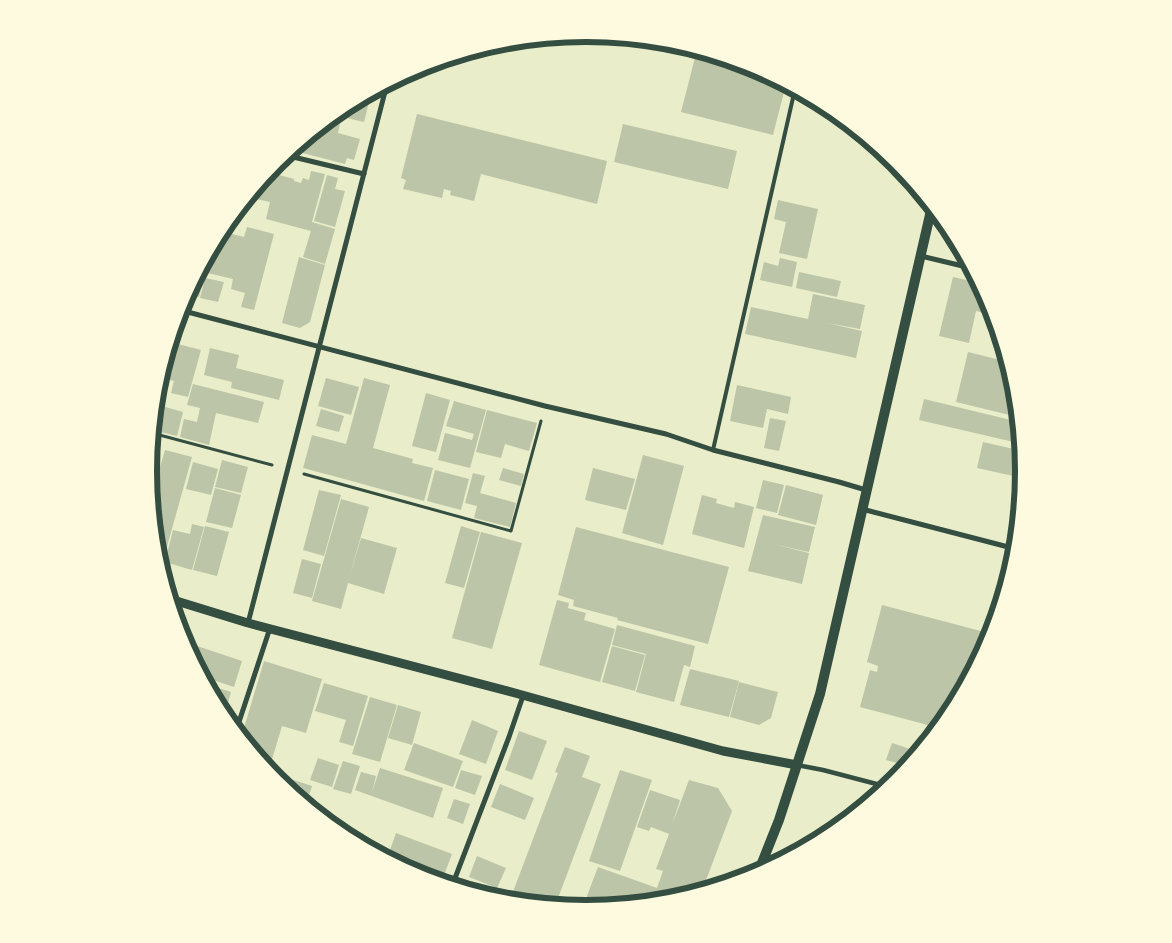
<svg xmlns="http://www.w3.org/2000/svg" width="1172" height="943" font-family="'Public Sans',sans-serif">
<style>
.building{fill:#bcc5a7}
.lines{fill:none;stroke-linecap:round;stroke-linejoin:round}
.path{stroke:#344e41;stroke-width:3}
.service{stroke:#344e41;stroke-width:4}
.pedestrian{stroke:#344e41;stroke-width:4.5}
.minor{stroke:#344e41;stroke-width:5}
.tertiary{stroke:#344e41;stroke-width:9}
.secondary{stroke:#344e41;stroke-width:10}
.rim{fill:none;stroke:#344e41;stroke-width:6}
</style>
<rect width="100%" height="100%" fill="#e9edc9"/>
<g class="building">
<polygon points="697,50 754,67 786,84 773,135 681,112"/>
<polygon points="364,96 370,98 364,122 334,115 343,107"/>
<polygon points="417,114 607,161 597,204 481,174 474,201 450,195 451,191 444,189 442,198 403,189 406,180 401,178"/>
<polygon points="328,120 340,123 338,133 360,139 354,160 347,158 345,164 291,150"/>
<polygon points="623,124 737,151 728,189 614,162"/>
<polygon points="311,171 325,174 312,222 335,229 325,264 303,257 311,231 266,219 270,202 252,198 250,205 242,203 268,172 294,179 294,181 301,183 303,178 309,180"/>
<polygon points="327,175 338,178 335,189 345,191 335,227 314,221"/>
<polygon points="778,200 818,209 807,259 779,253 786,222 774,219"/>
<polygon points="247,227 274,234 254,310 241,307 245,293 231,289 233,279 199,271 220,231 244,237"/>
<polygon points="299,257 325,265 310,322 300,328 282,323"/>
<polygon points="780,258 797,262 792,287 760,280 764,262 778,266"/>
<polygon points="799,272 841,281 837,297 796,288"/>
<polygon points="197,275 204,277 199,297 188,294"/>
<polygon points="953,277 979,283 991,304 994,315 976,311 969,343 939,336"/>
<polygon points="205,278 224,282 218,302 200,298"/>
<polygon points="813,294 865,305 860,329 827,323 862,331 856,358 745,334 751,307 808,319"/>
<polygon points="174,343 201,350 188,397 171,393 174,381 159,377 167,353 171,354"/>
<polygon points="1003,347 1013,378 1007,377 1006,379 1014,381 1018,417 956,402 968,352 1000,360"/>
<polygon points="210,348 239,355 236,368 284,380 279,400 231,388 232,382 204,375"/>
<polygon points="326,378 359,387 351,415 318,406"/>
<polygon points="364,378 390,385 373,448 413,459 412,463 433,468 424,501 337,477 339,471 337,477 303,468 312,435 346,444"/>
<polygon points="193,384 264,402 258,423 216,413 209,445 180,437 184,419 197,422 200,408 187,405"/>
<polygon points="737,385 791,397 788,414 767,409 763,428 730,421"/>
<polygon points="426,393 450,400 436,452 412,446"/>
<polygon points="924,399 1019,422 1020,435 1018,443 919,420"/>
<polygon points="454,401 486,410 470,468 438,460 445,433 472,440 474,434 446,426"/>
<polygon points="155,404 183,412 177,436 152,430"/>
<polygon points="321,409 344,416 339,432 316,426"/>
<polygon points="487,410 537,423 529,451 505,444 501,458 476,452"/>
<polygon points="770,418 786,421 779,451 764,448"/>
<polygon points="983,442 1022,451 1023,478 977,468"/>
<polygon points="165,450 192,457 163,561 157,559 157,557 151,500"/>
<polygon points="643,455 684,466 663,545 622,533"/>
<polygon points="222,460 248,467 241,493 215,487"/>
<polygon points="193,462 218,469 211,495 186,489"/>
<polygon points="503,468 524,474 521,486 499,480"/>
<polygon points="593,468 635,479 626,510 585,500"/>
<polygon points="435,470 469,479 461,510 427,501"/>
<polygon points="473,473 485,476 480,493 516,503 510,527 474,518 477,506 465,503"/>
<polygon points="763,480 784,485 777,513 756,508"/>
<polygon points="786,485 823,495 816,525 778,515"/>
<polygon points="215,488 241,495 232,528 206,522"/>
<polygon points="319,490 341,495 324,556 303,550"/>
<polygon points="702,495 717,499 716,503 734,508 735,502 754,507 744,548 692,534"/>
<polygon points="341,499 369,507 349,579 361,538 397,548 384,594 348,583 341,609 312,601"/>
<polygon points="763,515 815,527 809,552 773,544 809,553 802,584 748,571"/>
<polygon points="192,524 204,527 192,570 165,562 173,530 190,534"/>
<polygon points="205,526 229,532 217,576 193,570"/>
<polygon points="461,526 480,532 464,588 445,583"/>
<polygon points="576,527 729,567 708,644 617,620 618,618 573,606 574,600 558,595"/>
<polygon points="481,532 522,543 492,649 452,638"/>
<polygon points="302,559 321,564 312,598 293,593"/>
<polygon points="557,600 569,603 568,608 586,613 584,620 615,629 600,682 539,665"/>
<polygon points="882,605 992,634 950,715 939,728 860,707 870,670 877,672 878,666 867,662"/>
<polygon points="617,625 695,646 690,667 684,665 674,702 636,692 646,654 612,645"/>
<polygon points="188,643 242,661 234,687 201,676 186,648"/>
<polygon points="612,646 645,655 635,691 602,682"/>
<polygon points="264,661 322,679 306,733 282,726 270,766 262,763 241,738"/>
<polygon points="690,669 739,681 729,717 680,705"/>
<polygon points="739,682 778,692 771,718 759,725 730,717"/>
<polygon points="324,683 368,696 353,746 339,742 346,720 315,711"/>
<polygon points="206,684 231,692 224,717 222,714"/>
<polygon points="370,697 397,705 380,762 352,754"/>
<polygon points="398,705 421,712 412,745 388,738"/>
<polygon points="472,720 498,731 486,764 459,754"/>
<polygon points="519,731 547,741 532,780 505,770"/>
<polygon points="414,743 463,761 453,787 404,770"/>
<polygon points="892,743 913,750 908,766 886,760"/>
<polygon points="565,747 590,756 582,777 601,784 555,906 530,904 511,897 558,773 555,772"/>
<polygon points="318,758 339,765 332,787 310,780"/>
<polygon points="343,761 360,766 351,794 333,789"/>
<polygon points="380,768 443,788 433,818 355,790 361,772 376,776 372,792"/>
<polygon points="461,770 482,776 475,795 455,788"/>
<polygon points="620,770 652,780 620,871 589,861"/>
<polygon points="269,772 312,786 306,805 276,781"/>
<polygon points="689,780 718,788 732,811 702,891 683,897 665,891 671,894 669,901 582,909 598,867 657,888 663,871 656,869 669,834 651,827 649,831 637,827 650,790 680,800 672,825"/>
<polygon points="500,784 534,798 525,820 491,807"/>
<polygon points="454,799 470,804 463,824 447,818"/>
<polygon points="396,833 452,854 441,883 418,876 402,867 405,859 389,853"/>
<polygon points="477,856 506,868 497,888 469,877"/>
</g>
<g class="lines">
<g class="path">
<polyline points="152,433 272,465"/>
<polyline points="304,474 511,531 541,421"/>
<polyline points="335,829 338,830"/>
</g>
<polyline class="service" points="713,450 795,89"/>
<polyline class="pedestrian" points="797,765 823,770 888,787"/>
<g class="minor">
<polyline points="285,155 364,174"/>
<polyline points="921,256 971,268"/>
<polyline points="180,310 545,406 666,434 713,450 839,482 866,490"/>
<polyline points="862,509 1016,549"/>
<polyline points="248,623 387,84"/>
<polyline points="236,731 270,628"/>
<polyline points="452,886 509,737 523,696"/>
</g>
<polyline class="tertiary" points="170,599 248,623 515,693 723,751 797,765"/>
<polyline class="secondary" points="758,873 779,820 820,694 932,206"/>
</g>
<path d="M0 0H1172V943H0ZM157 471a429 429 0 1 1 858 0a429 429 0 1 1-858 0Z" fill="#fefae0" fill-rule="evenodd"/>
<path class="rim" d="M157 471a429 429 0 1 1 858 0a429 429 0 1 1-858 0Z"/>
</svg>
